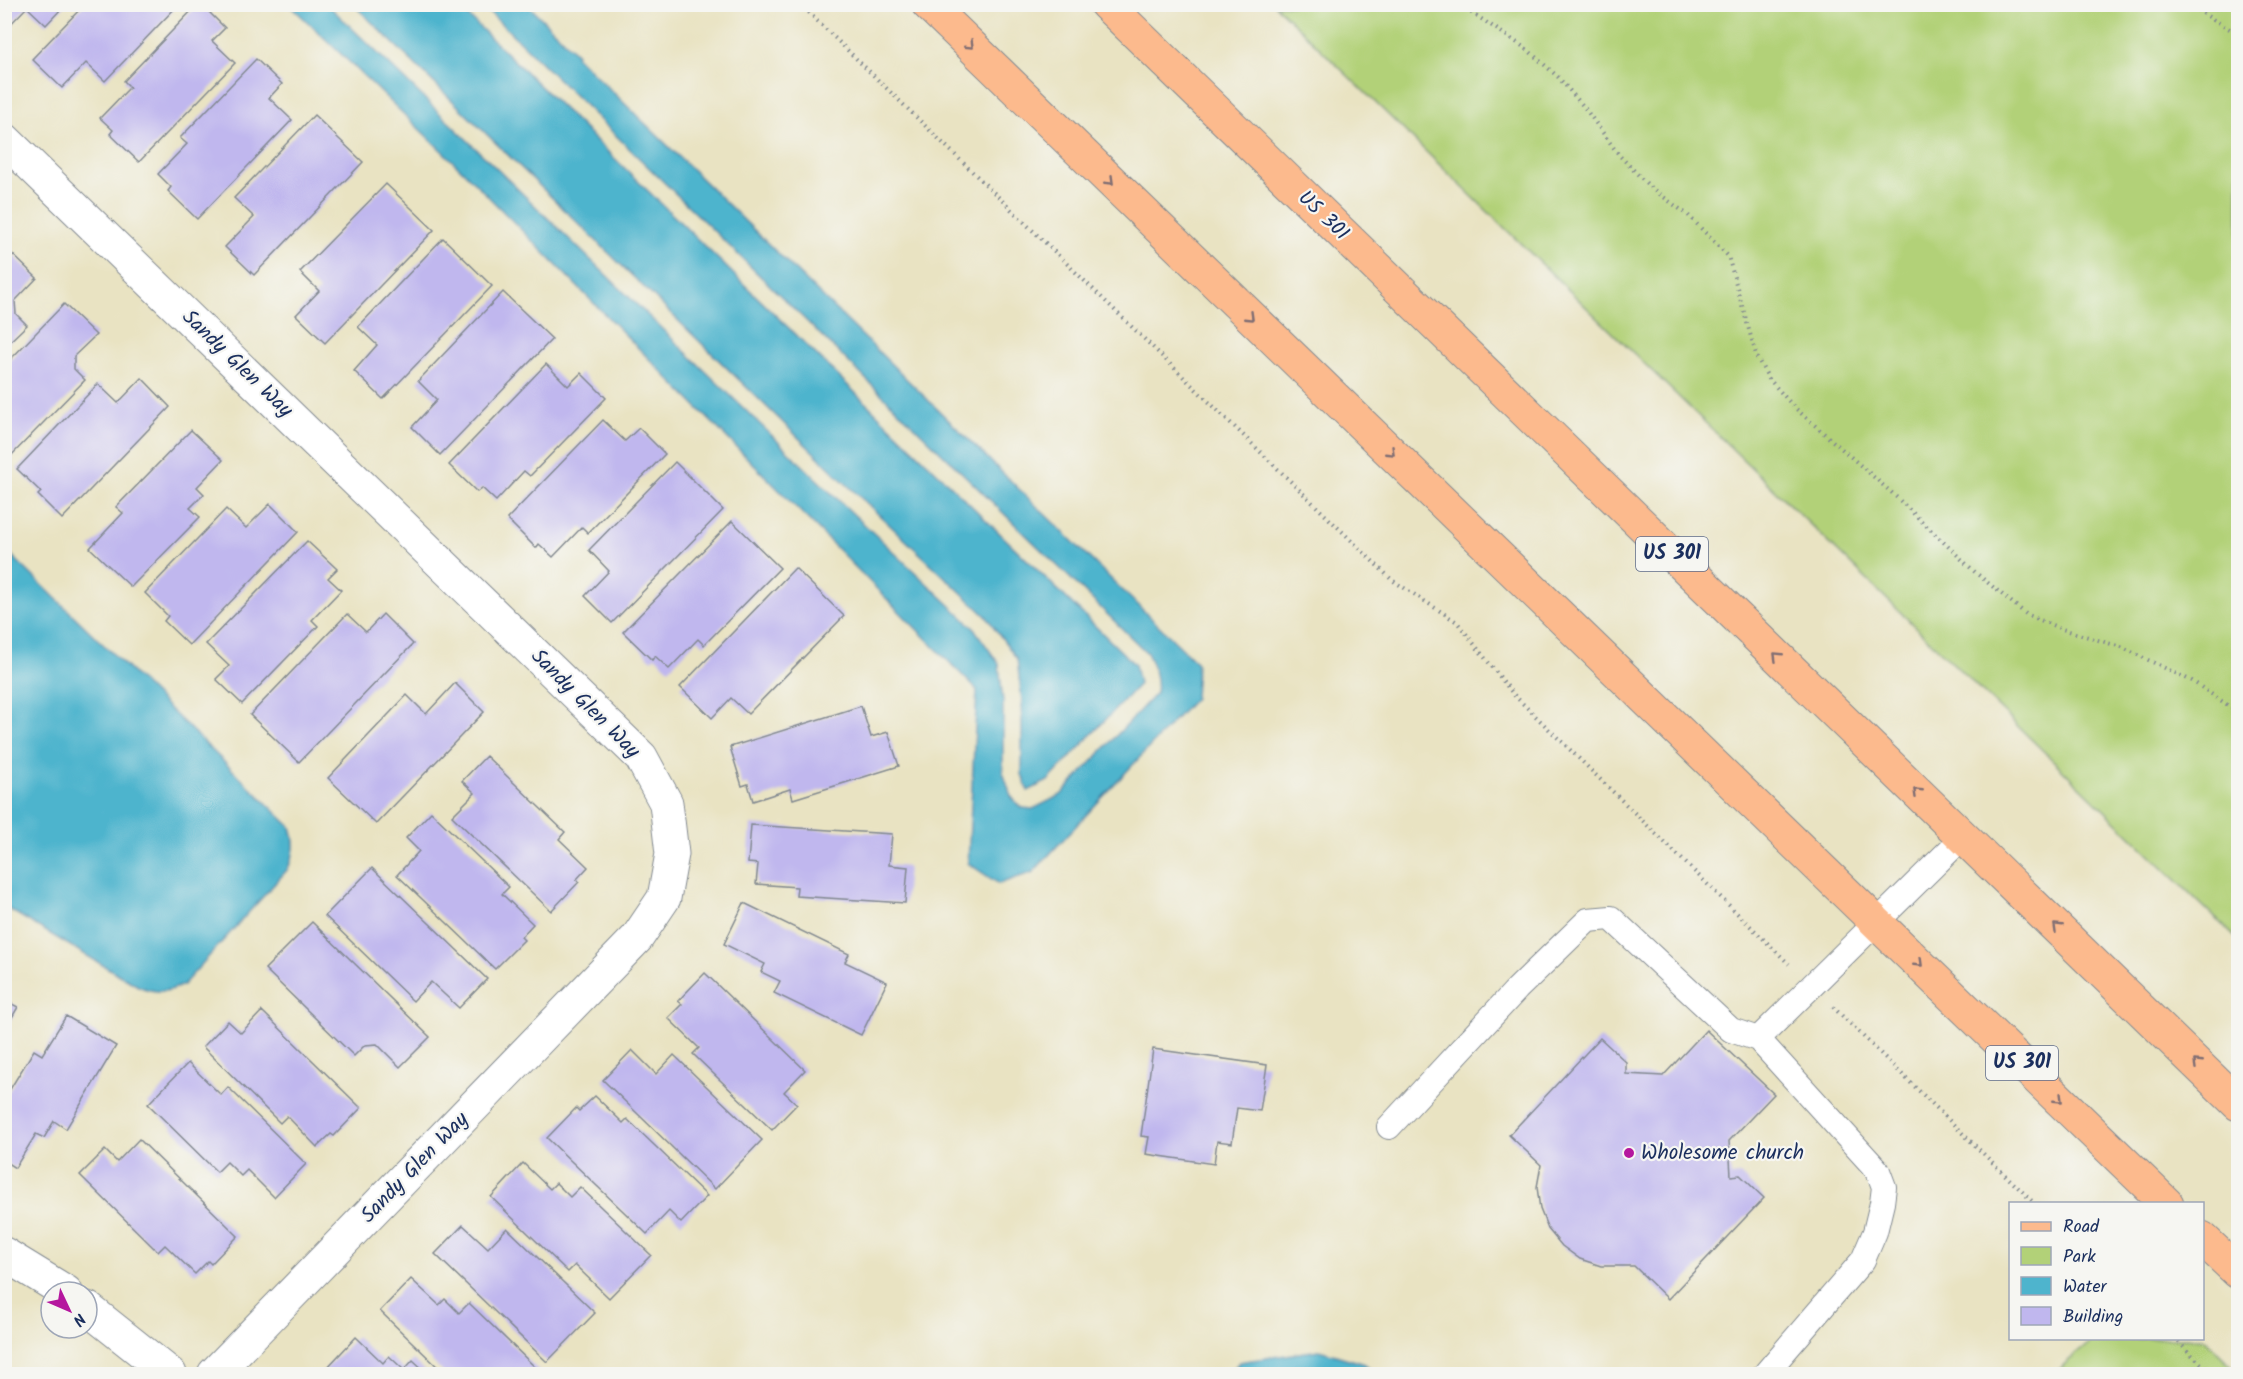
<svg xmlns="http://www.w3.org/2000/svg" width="2243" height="1379" font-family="Kalam,sans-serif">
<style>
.green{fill:#b2d178;stroke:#66806b;stroke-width:1.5}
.water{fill:#4eb4cd;stroke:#347296;stroke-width:1.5}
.building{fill:#c0b7ee}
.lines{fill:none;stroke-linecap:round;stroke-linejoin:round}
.service-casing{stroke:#828990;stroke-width:26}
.minor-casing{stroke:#828990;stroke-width:35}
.primary-casing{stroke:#828990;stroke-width:35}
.path{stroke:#828990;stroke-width:4;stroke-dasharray:1.5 4.5;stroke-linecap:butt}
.service{stroke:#fff;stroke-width:24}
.minor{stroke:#fff;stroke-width:33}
.primary{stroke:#fcba8d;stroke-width:33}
.oneway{stroke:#806e73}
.poi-dot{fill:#b5179e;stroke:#f6f6f2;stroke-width:2}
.labels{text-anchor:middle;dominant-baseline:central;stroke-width:4.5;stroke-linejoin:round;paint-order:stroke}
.shield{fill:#f6f6f2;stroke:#5d6b8a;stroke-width:1.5}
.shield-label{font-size:20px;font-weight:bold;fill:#1b2f5e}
.street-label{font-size:21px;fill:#1b2f5e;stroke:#f6f6f2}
.poi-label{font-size:21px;fill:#1b2f5e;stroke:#f6f6f2;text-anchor:start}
</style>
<rect width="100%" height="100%" fill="#f6f6f2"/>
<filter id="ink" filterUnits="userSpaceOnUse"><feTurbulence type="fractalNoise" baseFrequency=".0167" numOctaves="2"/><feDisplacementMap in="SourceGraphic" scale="12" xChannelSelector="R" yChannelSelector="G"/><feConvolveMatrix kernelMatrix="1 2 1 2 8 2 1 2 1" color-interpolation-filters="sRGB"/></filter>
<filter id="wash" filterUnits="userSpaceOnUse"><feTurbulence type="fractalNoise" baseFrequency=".008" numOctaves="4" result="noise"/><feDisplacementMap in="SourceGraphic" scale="24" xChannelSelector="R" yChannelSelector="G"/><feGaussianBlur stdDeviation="1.35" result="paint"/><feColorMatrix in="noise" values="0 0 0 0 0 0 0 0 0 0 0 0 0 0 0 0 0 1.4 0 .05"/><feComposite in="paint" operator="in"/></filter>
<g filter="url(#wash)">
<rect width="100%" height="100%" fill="#e9e3c2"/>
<g class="green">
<polygon points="1275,5 2238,5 2238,940"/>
<polygon points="2094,1339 2203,1338 2238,1372 2238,1374 2053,1374"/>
</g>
<g class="water">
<path d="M290,5H328L830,492L973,627L999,664L1003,701V772L1011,796L1018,805L1023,808L1033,809L1061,795L1156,693C1158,678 1154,666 1147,653L482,5H528L577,54L576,56L1197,663L1195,698L1033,872L999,884L968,863L977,690L465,173Z"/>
<polygon points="354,5 457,5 1135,665 1139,684 1048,781 1028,791 1022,774 1022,702 1017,659 986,616 842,480"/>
<path d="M4,548L291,827C296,843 295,855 287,870L183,985C167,993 154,993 138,986L5,907Z"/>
<polygon points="1319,1350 1365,1364 1374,1374 1230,1374 1239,1362"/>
</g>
<g id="blocks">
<g class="building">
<polygon points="4,4 66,4 46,25 27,7 4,31"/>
<polygon points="85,4 179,4 105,81 86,63 62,88 32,59"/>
<polygon points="198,4 201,4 225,28 212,41 235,63 139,162 110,134 113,130 100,118 130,87 124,81"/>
<polygon points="256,59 282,84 269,98 292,120 197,219 168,191 171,187 158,174 187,144 180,138"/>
<polygon points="314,115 363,162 254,275 225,247 254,217 234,198"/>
<polygon points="386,184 434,230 325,343 296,315 319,291 300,272"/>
<polygon points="443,238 492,286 383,399 354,371 377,345 358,327"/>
<polygon points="6,248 37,278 15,301 16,314 27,325 4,347"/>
<polygon points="503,292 552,339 440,455 412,427 437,400 418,381"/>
<polygon points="64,304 96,335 74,356 74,369 85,380 4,463 4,366"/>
<polygon points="546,364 568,386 581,373 606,398 530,476 524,471 496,501 482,488 477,492 449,465"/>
<polygon points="142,378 170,407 62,519 38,495 41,492 17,469 98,384 118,403"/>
<polygon points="603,420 625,441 639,428 665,454 588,533 582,527 553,557 539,544 536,548 507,519"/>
<polygon points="191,430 223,460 197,487 204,494 190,508 200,517 131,587 90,548 123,513 116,507"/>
<polygon points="675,462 723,510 612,623 585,596 609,571 589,550"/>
<polygon points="270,504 298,532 189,645 164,621 168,616 145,593 226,509 246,528"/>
<polygon points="732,521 780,568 704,645 698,639 669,669 655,656 652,660 623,632"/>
<polygon points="307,541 337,569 328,578 341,590 312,620 318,626 242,704 216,679 229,666 206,644"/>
<polygon points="795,568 844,616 748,714 731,698 712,718 680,687"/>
<polygon points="347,614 366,632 383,614 413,644 299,762 250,715"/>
<polygon points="455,683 484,712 376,824 328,778 407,695 426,714"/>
<polygon points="861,706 871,737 888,732 899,766 793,799 790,789 753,801 748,784 742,786 730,747"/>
<polygon points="486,756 565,832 559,839 588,867 576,880 579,882 551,911 452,816 475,793 462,781"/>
<polygon points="431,812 509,887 502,894 533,924 521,937 524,940 495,969 397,875 419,851 406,838"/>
<polygon points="751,825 892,834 889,865 908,867 905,903 796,896 797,887 756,884 758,864 748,863"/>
<polygon points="372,868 487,979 459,1008 431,982 413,1001 325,916"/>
<polygon points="744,903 849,954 845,962 887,982 861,1035 774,993 780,981 761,972 765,964 724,944"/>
<polygon points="312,922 430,1037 400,1067 377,1044 365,1045 354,1056 265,969"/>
<polygon points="705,973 805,1070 784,1092 797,1104 772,1130 693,1054 699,1048 668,1018 682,1004 678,1001"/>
<polygon points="4,1000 18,1007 4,1031"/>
<polygon points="262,1011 361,1108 334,1136 331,1134 317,1147 287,1116 280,1123 203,1047 228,1021 241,1033"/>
<polygon points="66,1016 116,1046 66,1129 54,1121 44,1138 36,1134 15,1168 4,1161 4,1099 34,1050 42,1055"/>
<polygon points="1706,1030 1774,1094 1729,1141 1731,1176 1740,1175 1764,1198 1668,1299 1634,1266 1601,1266 1580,1259 1562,1246 1548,1229 1540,1209 1537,1187 1541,1165 1509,1135 1600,1038 1626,1062 1626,1074 1663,1076"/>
<polygon points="1153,1049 1267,1065 1260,1111 1237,1108 1232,1143 1217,1141 1214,1164 1146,1154 1149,1137 1141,1136"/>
<polygon points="632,1050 656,1074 674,1055 762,1140 715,1189 603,1080"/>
<polygon points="188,1063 221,1095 228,1087 306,1164 274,1197 247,1170 241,1176 227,1162 217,1172 148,1104"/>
<polygon points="595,1096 623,1123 627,1119 707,1196 681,1223 669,1211 647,1234 547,1138 576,1108 579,1111"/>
<polygon points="139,1139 238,1236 211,1264 208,1261 195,1274 165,1245 158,1252 80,1175 105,1150 117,1162"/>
<polygon points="523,1163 550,1189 556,1183 570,1197 580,1187 651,1255 609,1298 575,1265 568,1272 491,1197"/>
<polygon points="463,1225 488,1248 507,1228 595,1313 547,1362 435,1254"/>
<polygon points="411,1279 439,1305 445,1299 459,1313 469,1303 539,1371 536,1374 445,1374 380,1311"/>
<polygon points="356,1337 383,1363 389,1356 404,1370 413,1360 428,1374 330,1374 325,1370"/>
</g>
</g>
</g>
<g filter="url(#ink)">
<use href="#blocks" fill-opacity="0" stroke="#828990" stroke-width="1.5"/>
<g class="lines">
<defs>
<g id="service">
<polyline points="1758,1039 1963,837"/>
<polyline points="1389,1127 1517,989 1588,920 1611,918 1731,1030 1758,1039 1878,1171 1884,1187 1882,1203 1875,1232 1863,1260 1765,1374"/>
</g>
<g id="minor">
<polyline points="4,139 641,757 666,803 672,854 664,898 637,938 214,1374"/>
<polyline points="4,1254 66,1292"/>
<polyline points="87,1308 170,1374"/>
</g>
<g id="primary">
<polyline points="928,4 2167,1204"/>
<polyline points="1106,4 2238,1104"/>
<polyline points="2202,1238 2238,1272"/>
</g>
</defs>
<use href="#service" class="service-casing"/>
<use href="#minor" class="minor-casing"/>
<use href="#primary" class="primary-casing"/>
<g class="path">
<polyline points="800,4 1392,580 1457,622 1514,695 1789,964"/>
<polyline points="1455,4 1477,16 1528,50 1558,77 1584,107 1619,155 1650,187 1688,215 1728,256 1757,358 1769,379 1794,407 1892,493 1976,573 2026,614 2059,628 2121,647 2192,681 2238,712"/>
<polyline points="2187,4 2238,34"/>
<polyline points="1833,1007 2035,1204"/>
<polyline points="2174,1338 2212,1374"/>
</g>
<use href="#service" class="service"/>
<use href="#minor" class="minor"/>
<use href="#primary" class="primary"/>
</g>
<defs><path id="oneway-chevron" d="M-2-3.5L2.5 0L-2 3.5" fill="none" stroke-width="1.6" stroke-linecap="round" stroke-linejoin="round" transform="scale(1.5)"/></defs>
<g class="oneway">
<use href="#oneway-chevron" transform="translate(970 45) rotate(44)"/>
<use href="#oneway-chevron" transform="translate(1110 181) rotate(44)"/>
<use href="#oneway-chevron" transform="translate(1250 317) rotate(44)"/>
<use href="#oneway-chevron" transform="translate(1391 452) rotate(44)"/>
<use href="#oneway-chevron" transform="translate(1777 656) rotate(-136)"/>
<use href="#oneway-chevron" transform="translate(1917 792) rotate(-136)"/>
<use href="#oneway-chevron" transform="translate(2057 927) rotate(-136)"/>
<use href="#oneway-chevron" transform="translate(1919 963) rotate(44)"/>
<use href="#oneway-chevron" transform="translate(2197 1063) rotate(-136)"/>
<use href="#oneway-chevron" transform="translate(2059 1099) rotate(44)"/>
</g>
</g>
<circle class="poi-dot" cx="1629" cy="1153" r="6"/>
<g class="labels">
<g class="shield">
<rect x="1636" y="537" width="72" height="34" rx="4.5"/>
<rect x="1986" y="1046" width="72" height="34" rx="4.5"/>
</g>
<g class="shield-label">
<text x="1672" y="554">US 301</text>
<text x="2022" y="1063">US 301</text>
</g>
<g class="street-label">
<text transform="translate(1323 216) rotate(44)">US 301</text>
<text transform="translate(237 364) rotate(44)">Sandy Glen Way</text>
<text transform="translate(585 704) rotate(45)">Sandy Glen Way</text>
<text transform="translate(415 1168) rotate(-46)">Sandy Glen Way</text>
</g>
<g class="poi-label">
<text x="1641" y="1153">Wholesome church</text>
</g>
</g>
<rect width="2243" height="1379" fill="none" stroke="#f6f6f2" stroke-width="24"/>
<rect x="2009" y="1202" width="195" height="138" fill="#f6f6f2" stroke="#9ea6b7" stroke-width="1.5"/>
<rect x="2021" y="1222" width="30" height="9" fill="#fcba8d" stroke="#9ea6b7" stroke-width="1.5"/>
<text x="2063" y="1232" font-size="18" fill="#1b2f5e">Road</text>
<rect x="2021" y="1247" width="30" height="18" fill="#b2d178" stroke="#9ea6b7" stroke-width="1.5"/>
<text x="2063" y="1262" font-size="18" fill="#1b2f5e">Park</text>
<rect x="2021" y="1277" width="30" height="18" fill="#4eb4cd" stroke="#9ea6b7" stroke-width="1.5"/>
<text x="2063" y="1292" font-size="18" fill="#1b2f5e">Water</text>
<rect x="2021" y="1307" width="30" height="18" fill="#c0b7ee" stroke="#9ea6b7" stroke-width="1.5"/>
<text x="2063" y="1322" font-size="18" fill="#1b2f5e">Building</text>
<g transform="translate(69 1310) rotate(134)"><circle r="28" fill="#f6f6f2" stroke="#9ea6b7" stroke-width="1.5"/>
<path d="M0-4.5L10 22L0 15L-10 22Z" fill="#b5179e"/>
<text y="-9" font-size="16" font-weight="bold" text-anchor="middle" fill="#1b2f5e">N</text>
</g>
</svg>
